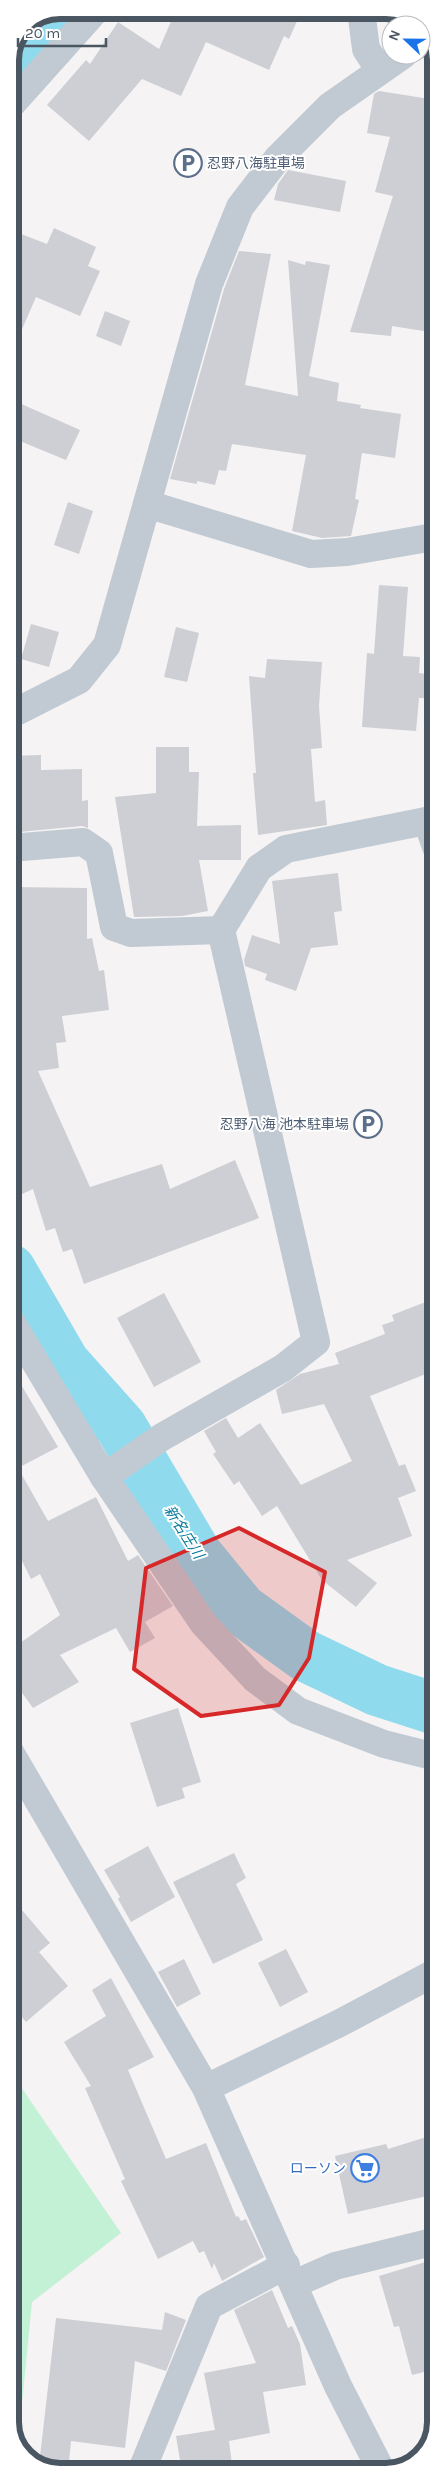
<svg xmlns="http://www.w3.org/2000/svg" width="446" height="2482" font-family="Karla,'Noto Sans JP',sans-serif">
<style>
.green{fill:#c3f1d5}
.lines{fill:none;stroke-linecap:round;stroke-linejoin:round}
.river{stroke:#90daee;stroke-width:52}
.building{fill:#cdcfd5}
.minor{stroke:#c1cad2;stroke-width:28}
.marked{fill:#d62828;fill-opacity:0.2;stroke:#d62828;stroke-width:4;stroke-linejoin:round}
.labels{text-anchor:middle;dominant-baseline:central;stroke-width:4;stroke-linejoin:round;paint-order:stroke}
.service-label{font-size:14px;fill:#4e5e75;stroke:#fff;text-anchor:start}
.shop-label{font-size:14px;fill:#366cbe;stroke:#fff;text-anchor:end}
.water-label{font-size:15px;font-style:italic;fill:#0c7c9b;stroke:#fff}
.rim{fill:none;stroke:#4a5661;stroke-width:6}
</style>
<rect width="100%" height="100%" fill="#f5f3f3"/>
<polygon class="green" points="10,2071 121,2233 32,2302 18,2444 10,2429"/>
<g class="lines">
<g class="river">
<polyline points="10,65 54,12"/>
<polyline points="10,1270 64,1363 121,1427 196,1554 241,1609 306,1656 377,1690 436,1709"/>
</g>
</g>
<g class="building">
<polygon points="176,10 209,10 233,20 238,10 302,10 289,39 284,36 269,70 206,42 181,96 142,79 89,141 47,105 86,60 90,64 118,22 159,49"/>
<polygon points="379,91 436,100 436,333 392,326 391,336 350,332 393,196 375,192 390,137 367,133 374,94"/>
<polygon points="288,170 346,181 340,212 274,200 278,184"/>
<polygon points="54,228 96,247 88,266 100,271 80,316 36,297 10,357 10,262 21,234 47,244"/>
<polygon points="239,251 271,254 245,385 298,396 288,260 305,265 306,261 330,265 309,376 339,383 337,401 361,405 360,408 401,414 395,458 362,453 355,499 359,500 351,536 322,538 292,531 306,455 232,444 226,471 219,470 215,485 197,481 197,484 170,479 224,289"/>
<polygon points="105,311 130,321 121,346 96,336"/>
<polygon points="10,399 80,430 66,460 10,437"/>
<polygon points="68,502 93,511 79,554 54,545"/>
<polygon points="379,585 408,587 403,656 420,657 419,673 426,674 424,698 419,698 416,731 362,727 367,653 374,654"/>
<polygon points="31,624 59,632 49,667 21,659"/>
<polygon points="176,627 199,633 187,682 164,677"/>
<polygon points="267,659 322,662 319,706 322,748 311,749 315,802 325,800 327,825 258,835 253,773 256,773 249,676 265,678"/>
<polygon points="156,747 189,747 189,772 199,772 197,826 241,825 241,860 199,860 208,911 182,916 134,917 115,797 156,793"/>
<polygon points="41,755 41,770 82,769 82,801 88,800 88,828 82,826 19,832 20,786 10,786 10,756"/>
<polygon points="338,873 342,911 334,912 338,945 311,948 296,991 265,980 267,974 245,966 244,960 252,935 280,944 272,881"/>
<polygon points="10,887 87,888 87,939 92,938 99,971 104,970 109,1010 62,1016 66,1042 56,1043 59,1068 38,1071 90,1187 162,1164 170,1189 235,1160 259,1218 84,1284 72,1249 63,1252 55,1228 46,1231 33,1189 20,1195 10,1172 10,1167 20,1163 10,1140"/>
<polygon points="164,1293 201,1362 154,1387 117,1318"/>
<polygon points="436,1298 436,1370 370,1396 399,1466 405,1464 416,1491 398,1498 412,1536 347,1560 377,1583 356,1607 322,1580 277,1506 262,1516 239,1481 234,1485 213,1454 216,1452 204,1431 226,1418 238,1438 260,1423 301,1485 352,1461 324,1404 282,1414 276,1390 300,1374 339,1364 335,1353 385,1334 382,1325 394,1321 392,1315"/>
<polygon points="10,1366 58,1447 18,1468 48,1521 96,1497 128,1561 138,1555 173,1606 145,1622 155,1638 130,1652 116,1628 60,1655 79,1682 33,1708 10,1676 10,1650 60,1615 40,1574 31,1579 10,1537"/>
<polygon points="178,1708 201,1782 182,1788 185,1798 157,1807 130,1723"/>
<polygon points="148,1846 175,1897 131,1922 118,1899 120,1897 104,1870"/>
<polygon points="234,1853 246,1878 236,1884 263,1940 213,1964 173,1882"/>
<polygon points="10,1896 50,1943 39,1952 68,1986 26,2022 10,2003"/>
<polygon points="286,1949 308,1992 280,2007 258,1963"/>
<polygon points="184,1959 201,1994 177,2007 158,1972"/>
<polygon points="111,1978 154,2057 128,2070 166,2159 206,2143 236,2217 238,2216 241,2221 246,2219 264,2257 222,2281 214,2263 212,2269 204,2251 199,2253 193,2241 158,2259 121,2181 125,2179 85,2088 91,2086 64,2042 106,2016 92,1990"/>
<polygon points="436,2134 436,2194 348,2214 335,2156 386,2144 388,2149"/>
<polygon points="432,2260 436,2272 436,2369 412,2375 399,2326 394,2327 379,2276"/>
<polygon points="272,2290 288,2328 292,2326 300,2344 306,2385 263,2392 270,2433 229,2441 233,2472 182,2472 176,2436 215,2430 204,2373 256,2363 234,2310"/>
<polygon points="165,2312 186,2320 166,2371 135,2361 125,2448 71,2441 68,2472 53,2472 39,2465 56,2318 162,2330"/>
</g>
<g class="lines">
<g class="minor">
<polyline points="361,10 366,49 379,69"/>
<polyline points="421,44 429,39"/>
<polyline points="10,106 96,10"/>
<polyline points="147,504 311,554 347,552 428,538 436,539"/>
<polyline points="10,715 79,680 107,645 209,284 240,207 277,159 330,106 403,55"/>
<polyline points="427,821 436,847"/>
<polyline points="10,848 83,842 99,853 114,927 131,933 221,930 316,1342 283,1368 162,1437 104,1477 203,1623 255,1679 298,1711 384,1744 436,1757"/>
<polyline points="221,930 259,868 286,849 436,819"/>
<polyline points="10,1320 104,1477"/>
<polyline points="10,1752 206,2088 338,2386 382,2472"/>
<polyline points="206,2088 338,2024 436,1972"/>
<polyline points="294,2284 335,2266 436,2241"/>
<polyline points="141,2472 209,2306 286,2265"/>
</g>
</g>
<path class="marked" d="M239,1528L325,1572L309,1658L279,1705L201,1716L134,1669L146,1568Z"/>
<defs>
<symbol id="parking-ring" viewBox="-11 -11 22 22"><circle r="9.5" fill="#fff" stroke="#5c6f8a" stroke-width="1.5"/><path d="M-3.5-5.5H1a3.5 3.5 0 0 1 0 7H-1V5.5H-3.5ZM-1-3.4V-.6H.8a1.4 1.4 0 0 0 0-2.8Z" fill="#5c6f8a"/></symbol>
<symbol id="supermarket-ring" viewBox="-11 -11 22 22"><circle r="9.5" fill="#fff" stroke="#3f7fe0" stroke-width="1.5"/><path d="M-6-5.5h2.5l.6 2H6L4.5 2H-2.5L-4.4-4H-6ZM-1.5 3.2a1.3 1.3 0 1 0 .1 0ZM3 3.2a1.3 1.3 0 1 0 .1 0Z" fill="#3f7fe0"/></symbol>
</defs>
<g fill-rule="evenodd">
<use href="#parking-ring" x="172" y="147" width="32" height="32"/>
<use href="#parking-ring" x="352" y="1108" width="32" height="32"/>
<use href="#supermarket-ring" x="349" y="2152" width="32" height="32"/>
</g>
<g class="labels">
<g class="service-label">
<text x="207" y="163">忍野八海駐車場</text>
<text x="349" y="1124" text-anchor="end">忍野八海 池本駐車場</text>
</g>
<g class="shop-label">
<text x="346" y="2168">ローソン</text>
</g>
<g class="water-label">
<text transform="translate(184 1532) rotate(58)">新名庄川</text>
</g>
</g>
<path d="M0 0H446V2482H0ZM60 19H386A41 41 0 0 1 427 60V2422A41 41 0 0 1 386 2463H60A41 41 0 0 1 19 2422V60A41 41 0 0 1 60 19Z" fill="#fff" fill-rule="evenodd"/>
<path class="rim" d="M60 19H386A41 41 0 0 1 427 60V2422A41 41 0 0 1 386 2463H60A41 41 0 0 1 19 2422V60A41 41 0 0 1 60 19Z"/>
<g transform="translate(406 40) rotate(292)"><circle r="24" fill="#ffffff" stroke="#b7bbc0"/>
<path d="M0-4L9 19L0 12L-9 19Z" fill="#1a73e8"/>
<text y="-8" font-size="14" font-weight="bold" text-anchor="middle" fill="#4a5661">N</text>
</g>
<path d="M18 38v8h88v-8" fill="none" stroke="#4a5661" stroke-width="2.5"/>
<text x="25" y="38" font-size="15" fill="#4a5661" stroke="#ffffff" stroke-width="4" paint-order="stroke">20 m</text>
</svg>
